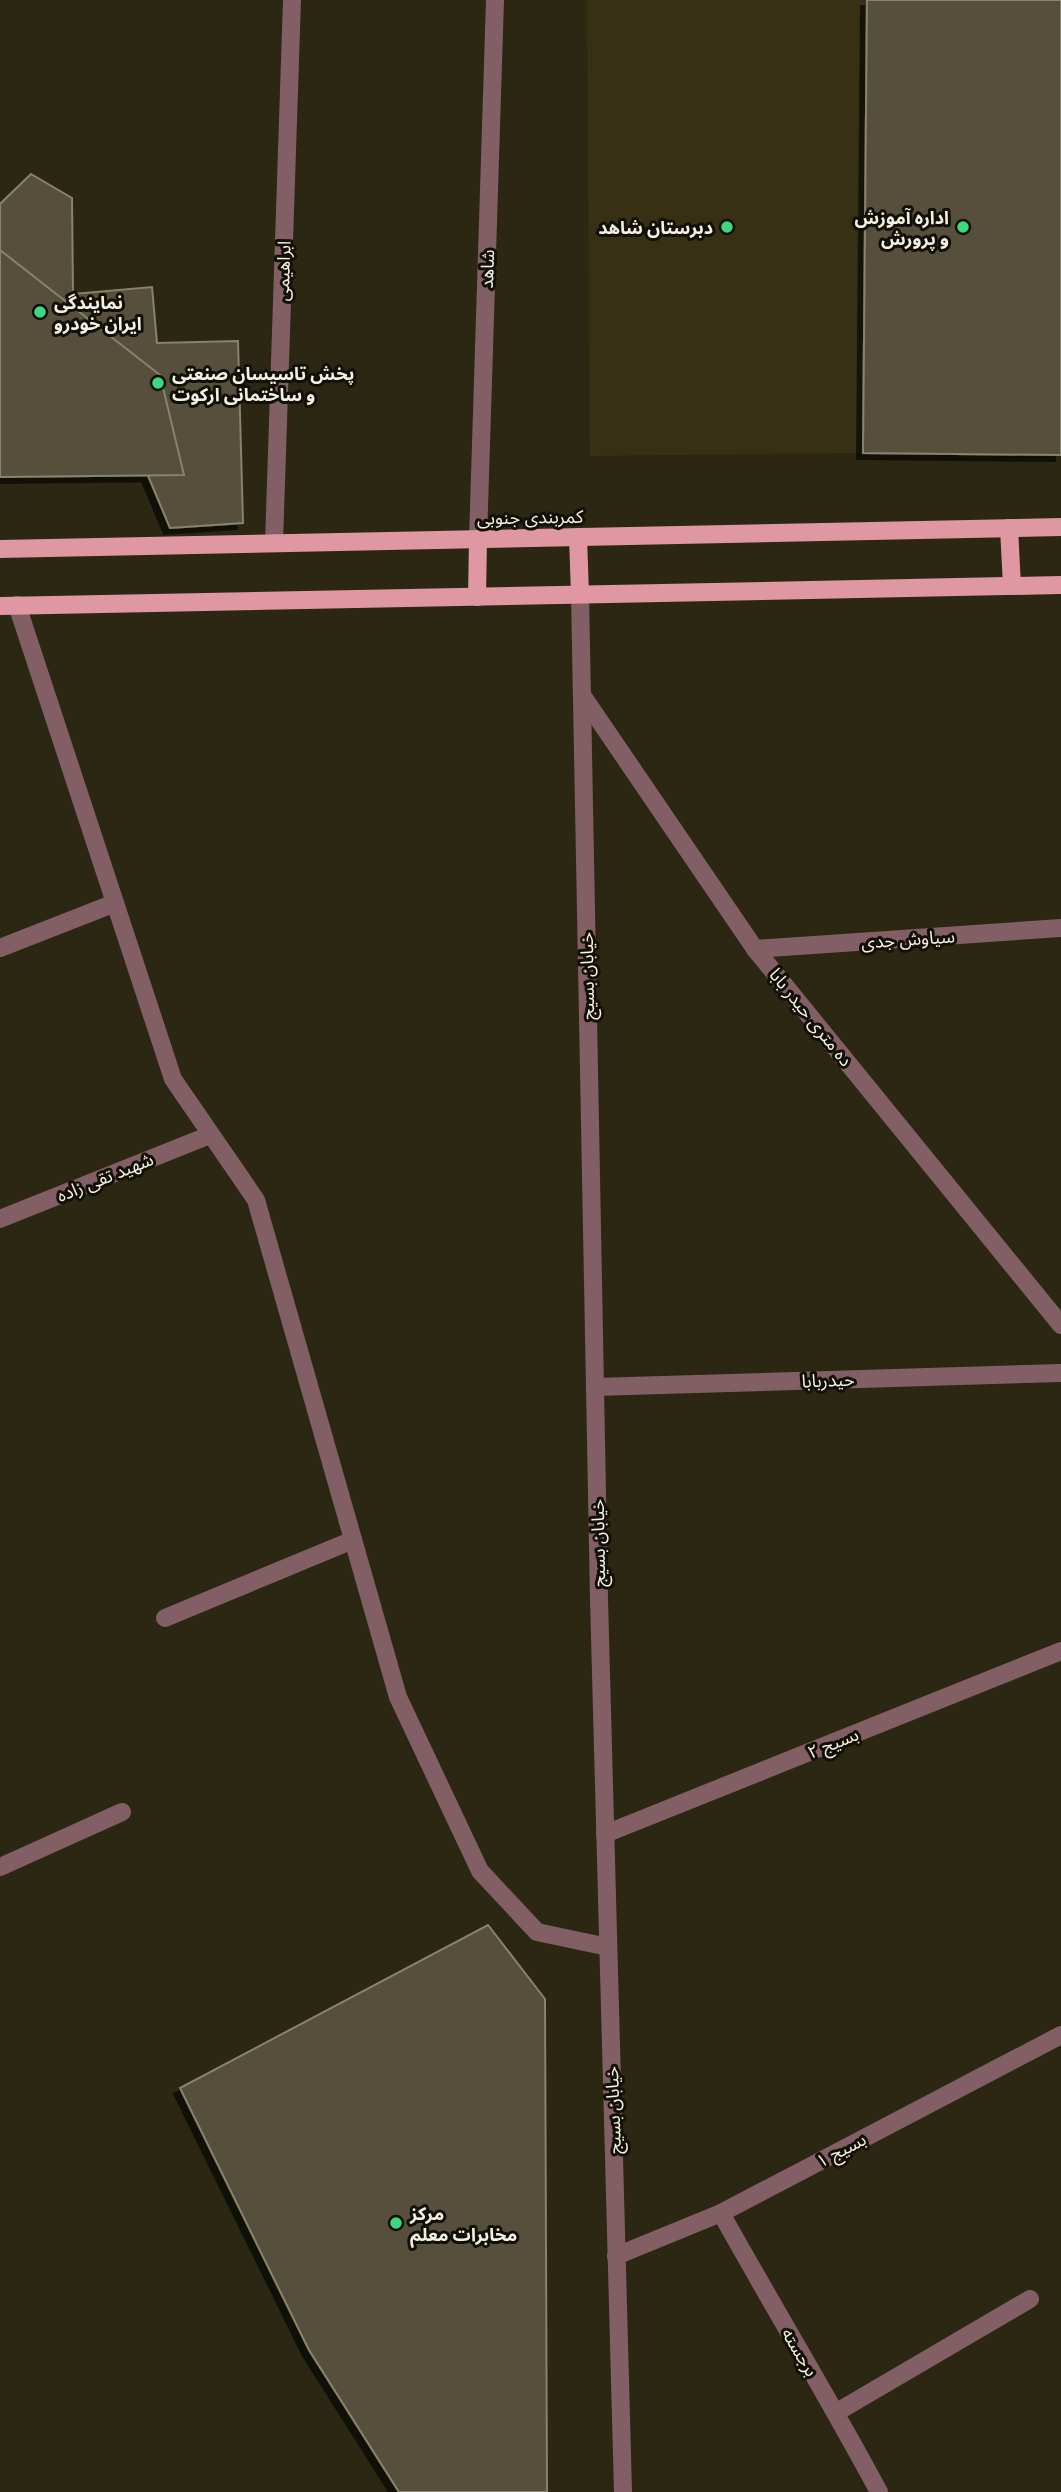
<svg xmlns="http://www.w3.org/2000/svg" width="1061" height="2492" font-family="'Public Sans','Noto Sans Arabic',sans-serif">
<style>
.built{fill:#373014}
.building{fill:#55503a;stroke:#88836c;stroke-width:2;filter:url(#shadow)}
.lines{fill:none;stroke-linecap:round;stroke-linejoin:round}
.minor{stroke:#825f64;stroke-width:18}
.major{stroke:#df97a1;stroke-width:18}
.poi-dot{fill:#3cd77e;stroke:#120f07;stroke-width:2.5}
.labels{text-anchor:middle;dominant-baseline:central;stroke-width:6;stroke-linejoin:round;paint-order:stroke}
.poi-label{font-size:18px;font-weight:bold;fill:#f3f0e4;stroke:#120f07;text-anchor:start}
.street-label{font-size:18px;fill:#f3f0e4;stroke:#120f07}
</style>
<defs>
<filter id="shadow"><feDropShadow dx="-6" dy="6" stdDeviation="0" flood-color="#0009"/></filter>
</defs>
<rect width="100%" height="100%" fill="#2b2712"/>
<polygon class="built" points="587,0 867,0 863,453 590,456"/>
<g class="building">
<polygon points="867,0 1061,0 1061,455 863,453"/>
<polygon points="31,174 72,198 73,294 152,287 157,343 238,341 243,523 170,528 126,423 0,321 0,204"/>
<polygon points="0,250 160,375 184,475 0,477"/>
<polygon points="488,1925 545,1999 547,2492 399,2492 309,2350 180,2088"/>
</g>
<g class="lines">
<g class="minor">
<polyline points="478,539 495,0"/>
<polyline points="274,543 292,0"/>
<polyline points="580,594 599,1599 623,2492"/>
<polyline points="17,605 173,1079 256,1200 398,1697 480,1871 537,1932 608,1947"/>
<polyline points="582,695 755,949 1061,1325"/>
<polyline points="0,948 115,903"/>
<polyline points="755,949 1061,928"/>
<polyline points="0,1219 210,1135"/>
<polyline points="595,1387 1061,1373"/>
<polyline points="165,1618 353,1540"/>
<polyline points="605,1834 1061,1651"/>
<polyline points="0,1867 122,1812"/>
<path d="M721,2213C773,2307 829,2398 879,2492"/>
<polyline points="616,2256 721,2213 1061,2035"/>
<polyline points="837,2412 1030,2299"/>
</g>
<g class="major">
<polyline points="1009,528 1012,586"/>
<polyline points="578,537 580,594"/>
<polyline points="0,549 1061,527"/>
<polyline points="477,597 478,539"/>
<polyline points="0,606 1061,585"/>
</g>
</g>
<g class="poi-dot">
<circle cx="727" cy="227" r="7"/>
<circle cx="963" cy="227" r="7"/>
<circle cx="40" cy="312" r="7"/>
<circle cx="158" cy="383" r="7"/>
<circle cx="396" cy="2223" r="7"/>
</g>
<g class="labels">
<g class="poi-label">
<text x="949" y="217" text-anchor="end">اداره آموزش<tspan x="949" dy="21">و پرورش</tspan></text>
<text x="713" y="227" text-anchor="end">دبرستان شاهد</text>
<text x="54" y="302">نمایندگی<tspan x="54" dy="21">ایران خودرو</tspan></text>
<text x="172" y="373">پخش تاسیسان صنعتی<tspan x="172" dy="21">و ساختمانی ارکوت</tspan></text>
<text x="410" y="2213">مرکز<tspan x="410" dy="21">مخابرات معلم</tspan></text>
</g>
<g class="street-label">
<text transform="translate(487 269) rotate(-88)">شاهد</text>
<text transform="translate(283 271) rotate(-88)">ابراهیمی</text>
<text transform="translate(530 517) rotate(-1)">کمربندی جنوبی</text>
<text transform="translate(908 939) rotate(-4)">سیاوش جدی</text>
<text transform="translate(587 976) rotate(-91)">خیابان بسیج</text>
<text transform="translate(811 1017) rotate(51)">ده متری حیدر بابا</text>
<text transform="translate(105 1177) rotate(-22)">شهید تقی زاده</text>
<text transform="translate(828 1380) rotate(-2)">حیدربابا</text>
<text transform="translate(598 1543) rotate(-91)">خیابان بسیج</text>
<text transform="translate(833 1743) rotate(-22)">بسیج ۲</text>
<text transform="translate(613 2110) rotate(-92)">خیابان بسیج</text>
<text transform="translate(841 2150) rotate(-28)">بسیج ۱</text>
<text transform="translate(800 2352) rotate(59)">برجسته</text>
</g>
</g>
</svg>
